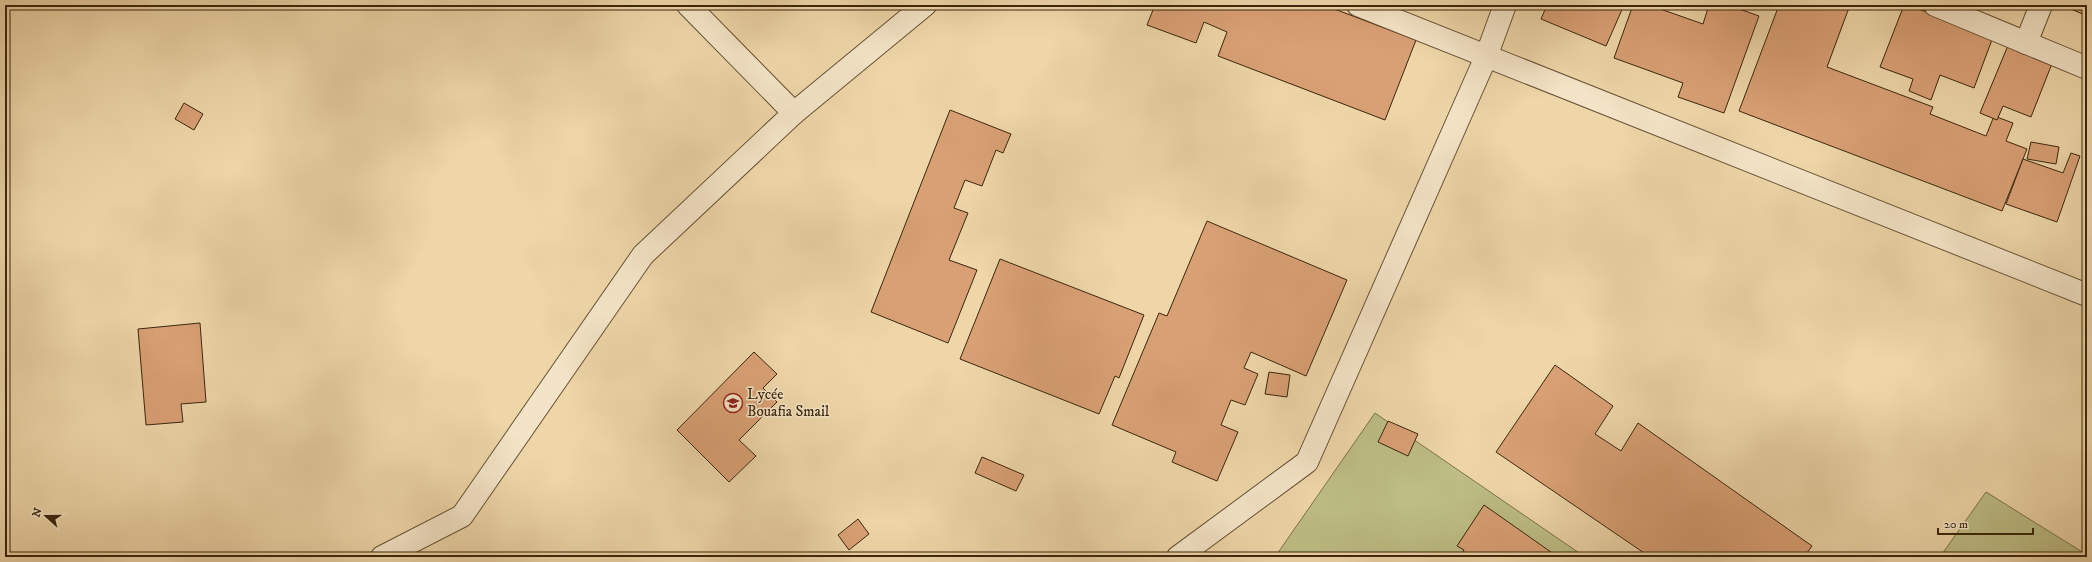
<svg xmlns="http://www.w3.org/2000/svg" width="2092" height="562" font-family="'IM FELL DW Pica',serif">
<style>
.green{fill:#bdbd85;stroke:#7c7249}
.building{fill:#d9a075;stroke:#3b260d}
.lines{fill:none;stroke-linecap:round;stroke-linejoin:round}
.minor-casing{stroke:#685234;stroke-width:24}
.minor{stroke:#f4e4c7;stroke-width:22}
.labels{text-anchor:middle;dominant-baseline:central;stroke-width:3;stroke-linejoin:round;paint-order:stroke}
.poi-label{font-size:15px;fill:#3b260d;stroke:#f4e4c7;text-anchor:start}
</style>
<rect width="100%" height="100%" fill="#eed6a9"/>
<filter id="stains"><feTurbulence type="fractalNoise" baseFrequency=".005" numOctaves="4"/><feColorMatrix values="0 0 0 0 .2 0 0 0 0 .09 0 0 0 0 .02 0 0 0 .5 -.17"/></filter>
<radialGradient id="worn" r=".72"><stop offset=".6" stop-color="#630" stop-opacity="0"/><stop offset="1" stop-color="#630" stop-opacity=".3"/></radialGradient>
<g class="green">
<polygon points="1375,413 1585,557 1275,557"/>
<polygon points="1986,492 2087,555 2087,557 1940,557"/>
</g>
<g class="building">
<polygon points="1155,5 1324,5 1416,40 1385,120 1218,56 1227,32 1204,22 1196,43 1147,25"/>
<polygon points="1547,5 1624,5 1606,46 1541,19"/>
<polygon points="1633,5 1649,5 1703,24 1709,5 1728,5 1759,16 1724,113 1678,97 1683,83 1614,58"/>
<polygon points="1779,5 1850,5 1827,67 1933,107 1930,114 1986,136 1994,116 2013,123 2006,141 2027,149 2002,211 1739,111"/>
<polygon points="1904,5 1908,5 1993,37 1974,88 1940,75 1931,100 1909,91 1913,79 1880,67"/>
<polygon points="2073,5 2087,5 2087,16 2071,9"/>
<polygon points="2009,43 2053,61 2031,117 2003,106 1997,120 1980,113"/>
<polygon points="184,103 203,114 194,130 175,119"/>
<polygon points="950,110 1011,134 1003,153 996,150 982,186 965,180 954,208 968,213 949,260 977,270 948,343 871,312"/>
<polygon points="2031,142 2059,147 2056,164 2027,159"/>
<polygon points="2071,153 2080,156 2057,222 2006,204 2023,159 2063,173"/>
<polygon points="1207,221 1347,280 1306,376 1251,352 1244,368 1258,374 1245,405 1231,400 1221,425 1238,432 1217,481 1172,462 1176,452 1112,425 1159,313 1167,316"/>
<polygon points="1000,259 1144,315 1119,378 1115,376 1099,414 960,359"/>
<polygon points="200,323 206,402 181,404 183,422 146,425 138,329"/>
<polygon points="754,352 777,374 763,388 777,402 739,440 756,456 729,482 677,430"/>
<polygon points="1555,365 1613,406 1595,434 1621,451 1638,423 1812,546 1804,557 1650,557 1496,452"/>
<polygon points="1269,372 1290,375 1287,397 1265,394"/>
<polygon points="1388,421 1418,434 1408,456 1378,442"/>
<polygon points="982,457 1024,475 1016,491 975,473"/>
<polygon points="1484,505 1558,557 1460,557 1464,550 1457,546"/>
<polygon points="858,519 869,534 849,550 838,535"/>
</g>
<g class="lines">
<defs>
<g id="minor">
<polyline points="688,5 794,113"/>
<polyline points="1358,5 2087,295"/>
<polyline points="1935,5 2087,68"/>
<polyline points="2026,43 2041,5"/>
<polyline points="382,557 462,516 643,255 794,113 925,5"/>
<polyline points="1178,557 1307,462 1486,57 1505,5"/>
</g>
</defs>
<use href="#minor" class="minor-casing"/>
<use href="#minor" class="minor"/>
</g>
<defs>
<symbol id="school-ring" viewBox="-11 -11 22 22"><circle r="9.5" fill="#f4e4c7" stroke="#8f2418" stroke-width="1.5"/><path d="M0-5L7-2L0 1L-7-2ZM-4 1L0 2.5L4 1V4Q0 6-4 4Z" fill="#8f2418"/></symbol>
</defs>
<g fill-rule="evenodd">
<use href="#school-ring" x="722" y="392" width="22" height="22"/>
</g>
<g class="labels">
<g class="poi-label">
<text x="747" y="394">Lycée<tspan x="747" dy="17">Bouafia Smail</tspan></text>
</g>
</g>
<rect width="2092" height="562" fill="none" stroke="#eed6a9" stroke-width="20"/>
<rect x="6" y="6" width="2080" height="550" fill="none" stroke="#3b260d" stroke-width="2"/>
<rect x="10" y="10" width="2072" height="542" fill="none" stroke="#3b260d"/>
<g transform="translate(46 516) rotate(291)" stroke="#f4e4c7" stroke-width="3" paint-order="stroke">
<path d="M0-3L7 15L0 10L-7 15Z" fill="#3b260d"/>
<text y="-6" font-size="11" font-weight="bold" text-anchor="middle" fill="#3b260d">N</text>
</g>
<path d="M1938 528v6h95v-6" fill="none" stroke="#3b260d" stroke-width="2"/>
<text x="1944" y="528" font-size="12" fill="#3b260d" stroke="#f4e4c7" stroke-width="3" paint-order="stroke">20 m</text>
<rect width="100%" height="100%" filter="url(#stains)"/>
<rect width="100%" height="100%" fill="url(#worn)"/>
</svg>
